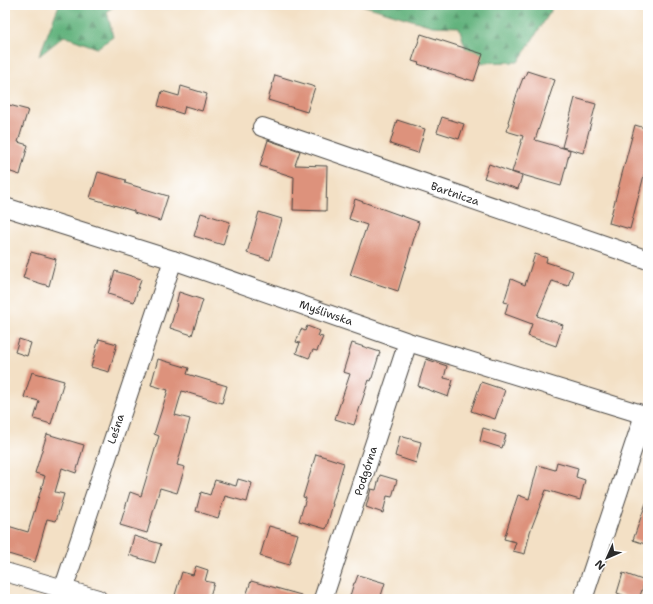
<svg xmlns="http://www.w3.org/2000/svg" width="653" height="604" font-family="'Shantell Sans',sans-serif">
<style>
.forest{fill:url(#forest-firs);stroke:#466e54}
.building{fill:#dd927c}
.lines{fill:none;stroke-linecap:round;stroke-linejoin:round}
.minor-casing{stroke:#494642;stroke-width:20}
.minor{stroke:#fff;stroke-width:18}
.labels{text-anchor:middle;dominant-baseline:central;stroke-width:3;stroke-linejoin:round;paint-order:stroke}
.street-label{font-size:11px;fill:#2b2b2b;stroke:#fff}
</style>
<defs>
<pattern id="forest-firs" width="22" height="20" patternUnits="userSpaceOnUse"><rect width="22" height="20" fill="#62b27d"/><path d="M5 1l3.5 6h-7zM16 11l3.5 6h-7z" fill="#519167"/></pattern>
</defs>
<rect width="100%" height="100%" fill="#fff"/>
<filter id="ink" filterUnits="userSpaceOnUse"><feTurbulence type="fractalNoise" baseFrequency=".025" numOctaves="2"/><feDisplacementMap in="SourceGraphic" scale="8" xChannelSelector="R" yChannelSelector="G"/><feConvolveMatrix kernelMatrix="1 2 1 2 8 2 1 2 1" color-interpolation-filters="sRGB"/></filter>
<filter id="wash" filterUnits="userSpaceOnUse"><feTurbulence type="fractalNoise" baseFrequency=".012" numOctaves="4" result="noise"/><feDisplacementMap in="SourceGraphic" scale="16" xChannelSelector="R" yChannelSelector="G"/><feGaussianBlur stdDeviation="0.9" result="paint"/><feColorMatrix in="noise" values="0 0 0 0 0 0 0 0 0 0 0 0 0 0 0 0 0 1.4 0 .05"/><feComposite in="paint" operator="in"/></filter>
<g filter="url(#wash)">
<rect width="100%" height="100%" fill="#f3e0c5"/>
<g class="forest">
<polygon points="59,5 116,5 107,11 113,37 97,48 64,36 39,56"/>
<polygon points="362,5 551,5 551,11 518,62 470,63 459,27 432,26"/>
</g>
<g id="blocks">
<g class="building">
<polygon points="421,34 483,54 474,81 467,79 467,80 418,64 419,63 412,61"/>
<polygon points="527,71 555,80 535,140 570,150 561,186 512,172 523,136 506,131 509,123 508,122 518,91 523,78 524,79"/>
<polygon points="275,75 315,87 307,112 268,100"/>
<polygon points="181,86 207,94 202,111 185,106 183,114 158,106 162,91 179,96"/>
<polygon points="575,98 596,104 583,153 562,147"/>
<polygon points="5,104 28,110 18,142 28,145 20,175 5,170 5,159 9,145 5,144"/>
<polygon points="442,117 464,124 459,139 437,132"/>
<polygon points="397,120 425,129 418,153 390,144"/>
<polygon points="635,125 648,129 648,160 630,229 609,223"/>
<polygon points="268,140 300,151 295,165 327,166 326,211 293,210 294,177 260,166"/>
<polygon points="489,164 522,176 518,189 484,178"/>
<polygon points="98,172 126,180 125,183 168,196 160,221 134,213 134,211 90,198"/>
<polygon points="355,199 419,222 398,291 350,275 367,225 349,219"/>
<polygon points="259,212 282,219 270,260 247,253"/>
<polygon points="201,213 230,222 223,245 194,236"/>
<polygon points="31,252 56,259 49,286 23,278"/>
<polygon points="535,254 547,258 546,262 573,271 568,286 552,281 537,316 563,325 556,346 528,336 532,324 505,314 508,303 504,302 511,279 525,285"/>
<polygon points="115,271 141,279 134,302 108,294"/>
<polygon points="179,292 203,300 192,335 170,328 177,304 176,304"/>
<polygon points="307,326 320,331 318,336 323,337 317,351 313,350 309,358 296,353 300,343 296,342 301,329 305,331"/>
<polygon points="19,339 31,343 27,356 15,352"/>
<polygon points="99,339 117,344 109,372 91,367"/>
<polygon points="352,343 380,352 371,381 369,380 354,425 335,419 350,374 343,372"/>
<polygon points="158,359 189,368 187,374 227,386 222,403 182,391 175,415 190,419 177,465 185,467 177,493 160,488 147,533 120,525 130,492 141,496 159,436 154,434 168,390 151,385"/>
<polygon points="426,359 447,366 444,378 453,380 448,397 418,386"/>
<polygon points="32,372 64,381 51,424 34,419 39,401 24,397"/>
<polygon points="481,382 505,390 495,419 471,411"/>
<polygon points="483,428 506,435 502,448 480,441"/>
<polygon points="47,434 84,445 76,473 62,468 55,492 64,494 56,521 47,519 35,562 5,553 5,537 8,526 28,532 45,476 35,473"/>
<polygon points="400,436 421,442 416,463 395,456"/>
<polygon points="316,454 344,463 332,504 333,504 326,529 299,521 306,498 303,497"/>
<polygon points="557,462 578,468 576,477 585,480 580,500 546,490 530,532 525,554 513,551 516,542 504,539 511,516 518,495 529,499 538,465 555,470"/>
<polygon points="380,475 397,480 392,497 387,496 383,513 366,507 371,489 376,490"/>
<polygon points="238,479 252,483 247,502 225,496 218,518 196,511 201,492 210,495 215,480 236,486"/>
<polygon points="646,503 648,504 648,545 633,540"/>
<polygon points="269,526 298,534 289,565 260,556"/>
<polygon points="134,536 161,544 155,563 129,555"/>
<polygon points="196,566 208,570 205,581 214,583 209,599 188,599 175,595 182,572 193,575"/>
<polygon points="623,573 645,581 639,599 634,599 617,593"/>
<polygon points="358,575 385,583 380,599 349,599 354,583 355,583"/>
<polygon points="251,581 301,595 301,599 245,599"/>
</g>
</g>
</g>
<g filter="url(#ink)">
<use href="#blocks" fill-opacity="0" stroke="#494642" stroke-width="1"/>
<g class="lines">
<defs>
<g id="minor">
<polyline points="262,127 648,260"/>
<polyline points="5,207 173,260 408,342 648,416"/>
<polyline points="5,572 98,599"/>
<polyline points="60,599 173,260"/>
<polyline points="323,599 408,342"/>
<polyline points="583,599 644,415"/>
</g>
</defs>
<use href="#minor" class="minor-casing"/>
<use href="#minor" class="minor"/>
</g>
</g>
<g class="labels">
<g class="street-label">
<text transform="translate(455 194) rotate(19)">Bartnicza</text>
<text transform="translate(326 313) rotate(19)">Myśliwska</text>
<text transform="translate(116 429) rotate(-72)">Leśna</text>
<text transform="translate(366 471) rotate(-72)">Podgórna</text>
</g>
</g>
<rect width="653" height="604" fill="none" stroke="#fff" stroke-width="20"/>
<g transform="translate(607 558) rotate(225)" stroke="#ffffff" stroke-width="3" paint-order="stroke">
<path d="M0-3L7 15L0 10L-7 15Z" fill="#2b2b2b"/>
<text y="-6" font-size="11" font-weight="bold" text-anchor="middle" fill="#2b2b2b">N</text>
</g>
</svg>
